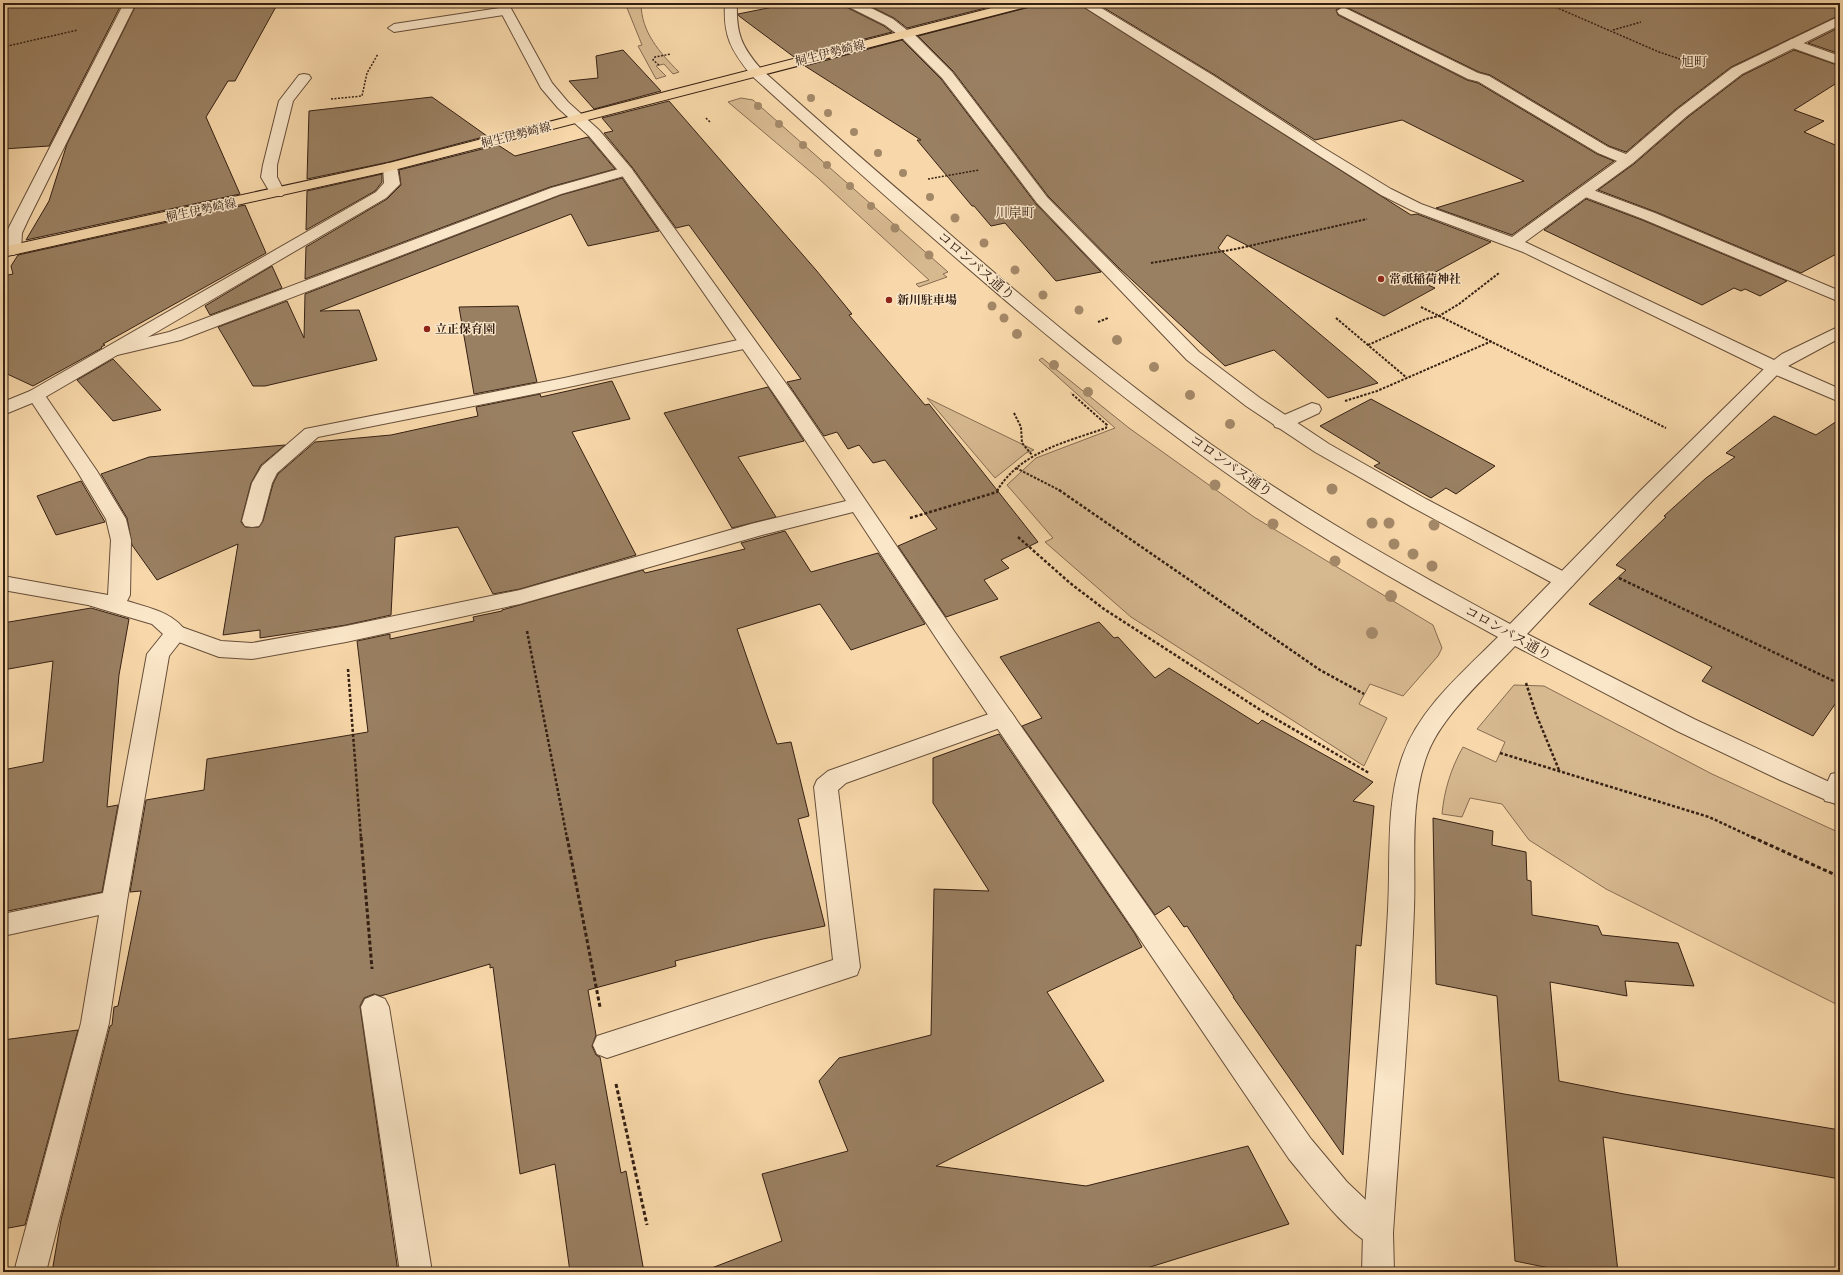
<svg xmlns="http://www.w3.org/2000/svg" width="1843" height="1275" font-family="'IM FELL French Canon','Noto Serif JP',serif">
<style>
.green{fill:#d7b990;stroke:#866c52}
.building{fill:#9a8062;stroke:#352013}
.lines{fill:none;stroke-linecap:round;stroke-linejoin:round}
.service-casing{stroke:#664e39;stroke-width:2}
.minor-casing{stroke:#664e39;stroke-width:2}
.tertiary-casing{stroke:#664e39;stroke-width:2}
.primary-casing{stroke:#352013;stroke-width:2}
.path-far3{stroke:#352013;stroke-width:1.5;stroke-dasharray:2 1.5;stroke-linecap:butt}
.path-far2{stroke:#352013;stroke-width:2;stroke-dasharray:2.5 1.5;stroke-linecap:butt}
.path-far1{stroke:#352013;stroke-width:2.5;stroke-dasharray:3 2;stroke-linecap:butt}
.path{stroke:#352013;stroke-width:3;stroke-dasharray:4 2.5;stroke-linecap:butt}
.service{fill:#fae6c8;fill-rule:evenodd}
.minor{fill:#fae6c8;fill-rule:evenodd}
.tertiary{fill:#fae6c8;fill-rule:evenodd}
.primary{fill:#f8d8aa;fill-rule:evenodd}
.tree{fill:#a38868}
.poi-dot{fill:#8f2418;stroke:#fae6c8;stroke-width:1.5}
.labels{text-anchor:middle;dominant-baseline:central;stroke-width:3;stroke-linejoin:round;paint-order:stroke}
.far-street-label{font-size:12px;fill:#352013;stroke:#fae6c8}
.far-poi-label{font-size:12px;font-weight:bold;fill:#352013;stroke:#fae6c8;text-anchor:start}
.far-neighbourhood-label{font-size:13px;fill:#352013;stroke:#fae6c8}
.street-label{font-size:14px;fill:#352013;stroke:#fae6c8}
</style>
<rect width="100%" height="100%" fill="#f8d8aa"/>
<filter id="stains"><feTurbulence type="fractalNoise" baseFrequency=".005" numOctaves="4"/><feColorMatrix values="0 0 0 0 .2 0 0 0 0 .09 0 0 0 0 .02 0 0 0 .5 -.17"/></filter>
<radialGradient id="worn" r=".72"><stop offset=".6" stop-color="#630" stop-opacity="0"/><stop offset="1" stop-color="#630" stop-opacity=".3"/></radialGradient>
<g class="green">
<path d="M625,3H641C641,32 660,53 679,72L673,74L664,64L656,66L666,76L656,79L638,46L642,45Z"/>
<polygon points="741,98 753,100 948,272 943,274 947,277 919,287 916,284 929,280 818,178 728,102"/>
<polygon points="1042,358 1129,428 1254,517 1433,625 1442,648 1438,656 1403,696 1370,684 1359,704 1387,718 1364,766 1131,617 1045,542 1053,538 1007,485 1036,458 1115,428 1039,360"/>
<polygon points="927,398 1034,450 1026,453 995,478"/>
<path d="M1514,685L1544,686L1712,774L1840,833V1006L1606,889L1529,840L1502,804L1470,798L1462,817L1442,814C1444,791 1451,768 1463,747L1496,762L1505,742L1477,729Z"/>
</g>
<g class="building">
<polygon points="3,3 122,3 49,146 3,149"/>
<polygon points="137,3 278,3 235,81 228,81 206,117 240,194 26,240 49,201 67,144"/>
<polygon points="793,3 844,3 846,7 884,26 892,32 794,57 739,16 738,14"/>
<polygon points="864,3 1005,3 907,28 894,18"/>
<polygon points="1033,3 1077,3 1411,215 1417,214 1491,242 1419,281 1435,288 1384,316 1227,235 1218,248 1378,383 1328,398 1274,350 1225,366 1119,268 1048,196 953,71 918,36 1030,7"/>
<polygon points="1096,3 1840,3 1840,15 1731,67 1676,109 1626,152 1609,146 1490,75 1479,72 1344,6 1336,10 1338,15 1467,80 1478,83 1597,154 1614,161 1512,235 1436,208 1524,181 1402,120 1315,140 1215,75"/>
<polygon points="1840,27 1840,54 1808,43"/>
<polygon points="902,40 941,79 1036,204 1101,272 1056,281 1005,223 991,226 974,206 972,206 917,140 921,140 805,66"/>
<polygon points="623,50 661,91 594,109 569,81 598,78 596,56"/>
<polygon points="1794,50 1840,66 1840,81 1794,110 1824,121 1804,132 1840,147 1840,252 1801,273 1656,212 1598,190 1634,164 1688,117 1743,75"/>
<polygon points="432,97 487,136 389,162 307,179 309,111"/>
<polygon points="669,101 816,270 852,314 849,315 925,405 929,404 1038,542 1001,560 1009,568 984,580 998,599 946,617 898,546 937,529 885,460 873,463 859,445 848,449 837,432 824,436 787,382 801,379 689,225 676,228 632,167 604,133 613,131 602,118"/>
<polygon points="588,137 615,169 550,187 305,279 306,247 387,199 401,185 399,170 498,145 515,156"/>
<polygon points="382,174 382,182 375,191 306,230 307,191"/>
<polygon points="622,178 659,231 588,246 571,214 320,311 359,310 377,360 265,386 253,386 218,327 287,301 304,338 305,294 561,195"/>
<polygon points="1586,199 1642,220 1787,281 1760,296 1745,289 1741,291 1734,288 1702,305 1544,230"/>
<polygon points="245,205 266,253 103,344 105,345 101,347 102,348 33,386 3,372 3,276 13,274 11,266 18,255"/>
<polygon points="272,266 282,288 210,315 205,306"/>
<polygon points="518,306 537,382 474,394 459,307"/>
<polygon points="113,359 161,410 113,421 77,380"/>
<polygon points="612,381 630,419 572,432 636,555 520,589 493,594 458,527 395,537 391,615 346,625 260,638 260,630 223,635 238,544 157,580 132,545 127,518 101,474 149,457 285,445 261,465 251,483 241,522 245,527 259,527 263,521 273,484 278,474 315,442 391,435 478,416 476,407 540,394 541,397"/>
<polygon points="768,387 804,441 738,457 776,517 732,528 664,413"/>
<polygon points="1371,399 1495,466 1456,494 1446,488 1431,498 1374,466 1380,463 1320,426"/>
<polygon points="1774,416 1816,435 1840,419 1840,697 1813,736 1702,681 1712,667 1589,604 1626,570 1616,565 1666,517 1664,516 1706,478 1735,457 1726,453"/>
<polygon points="81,481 105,522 56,535 37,496"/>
<polygon points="785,531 811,572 878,553 925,624 851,650 820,604 737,629 777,744 791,742 809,816 798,819 825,926 763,939 675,961 676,966 588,990 596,1035 592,1046 596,1055 600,1057 621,1173 626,1171 644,1272 570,1272 555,1164 520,1174 493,967 490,968 490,964 381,996 374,994 364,998 360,1006 398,1272 52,1272 61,1220 110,1026 112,1025 114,1007 118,1006 141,891 130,892 146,800 204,790 207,759 368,732 357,641 390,634 390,639 474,621 473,617 502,611 502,610 643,570 645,573 745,549 741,543"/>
<polygon points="91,608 129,619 119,675 107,807 118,805 102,892 3,912 3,770 43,762 53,661 3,670 3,623"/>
<polygon points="1099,622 1114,638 1118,637 1155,678 1169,668 1258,724 1262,720 1373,782 1353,801 1374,806 1361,946 1356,945 1343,1155 1233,997 1234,997 1187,926 1184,927 1169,906 1155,915 1022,726 1042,718 1000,657"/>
<polygon points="999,734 1135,934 1142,947 1047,992 1104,1081 936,1166 1086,1186 1248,1146 1289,1224 1134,1272 709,1272 709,1269 782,1241 762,1174 848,1151 819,1081 839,1058 931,1035 934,889 989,891 933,803 933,758"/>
<polygon points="1433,818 1493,831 1492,845 1526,852 1527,880 1531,881 1532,915 1598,926 1602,935 1678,943 1694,986 1625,981 1627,996 1550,982 1559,1081 1624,1094 1840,1130 1840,1179 1603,1137 1618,1272 1569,1272 1515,1261 1497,996 1436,984"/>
<polygon points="78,1030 25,1225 3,1229 3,1040"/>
</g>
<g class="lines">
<defs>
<g id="service">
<polygon points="845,3 861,3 893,19 912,34 911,37 901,37 885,25 847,6"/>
<polygon points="506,7 510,8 512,11 510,14 394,32 388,28 394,24"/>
<polygon points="1343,7 1478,73 1489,76 1491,79 1489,82 1484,83 1468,79 1339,14 1337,11"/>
<polygon points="1792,39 1840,56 1840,65 1787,46 1785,43"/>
<polygon points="304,74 309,75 311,78 293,101 277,165 277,177 285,193 282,196 272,196 261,177 263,165 279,101 299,75"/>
<polygon points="626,167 631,168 633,171 631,174 561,194 181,340 113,356 107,355 104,351 107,347 169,332 551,188"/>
<polygon points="1585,187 1655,213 1840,291 1840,302 1643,219 1580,195 1577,192 1580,189"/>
<polygon points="747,338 753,339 756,343 753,347 564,388 318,437 277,473 272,483 262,521 259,526 252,527 245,526 242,521 252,483 262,466 305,429 564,378"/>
<path d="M36,389L42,391L97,471L126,519L131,540L130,595L127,601C149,608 174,612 187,633L169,656L127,901L109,1023L46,1272H14L81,1023L99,915L3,936V914L103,893L147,654L163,634L152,624L108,611L88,605L3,590V576L108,595L111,540L106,519L77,471L27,395L30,391Z"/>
<polygon points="1312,403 1319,405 1321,409 1319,413 1289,427 1282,429 1275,427 1273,423 1275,419"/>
<polygon points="1003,709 1011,712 1015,718 1011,724 846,783 838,790 860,967 857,975 607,1058 597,1054 593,1045 597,1036 833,960 814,787 817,780 828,771"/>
<polygon points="1840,772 1840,801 1834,803 1825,801 1822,794 1831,774"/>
<polygon points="375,995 385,999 389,1007 432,1272 400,1272 361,1007 365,999"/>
</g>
<g id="minor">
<polygon points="124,3 136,3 28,220 22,233 21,250 19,253 13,255 7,253 5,250 6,233"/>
<path d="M496,3H508L552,83L568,102L599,130L631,168L795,396L954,631L1311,1139L1347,1182L1389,1222L1393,1233L1389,1244L1378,1248C1349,1237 1310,1184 1289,1159L938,641L853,512L762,535L520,604L346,642L252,659L219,657L168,638L165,633L168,628L176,625L221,641L252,643L346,626L520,590L751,524L846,501L779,401L621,174L589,136L558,108L541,88Z"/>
<polygon points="1078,3 1093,3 1214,76 1322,147 1391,189 1421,204 1512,237 1617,161 1598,153 1479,82 1477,79 1479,76 1489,76 1608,147 1626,154 1677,110 1732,68 1840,16 1840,25 1742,74 1687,116 1633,163 1525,242 1774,360 1782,354 1840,326 1840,338 1788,366 1840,389 1840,402 1769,372 1523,252 1411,210 1381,195"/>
<polygon points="906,30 911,31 952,72 1047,197 1199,352 1260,398 1329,444 1426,499 1572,576 1576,581 1572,586 1565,588 1558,586 1412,507 1315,452 1246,406 1187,360 1037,203 942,78 901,37 900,34 901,31"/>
<polygon points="390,163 395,164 397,167 400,184 386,198 42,399 3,415 3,402 30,391 376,192 384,183 383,167 385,164"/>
</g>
<path id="tertiary" d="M725,3H737C736,33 741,46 761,69C821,123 883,177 945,230C1031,305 1119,379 1212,445C1307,512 1408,569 1510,624L1639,492L1769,364L1775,363L1781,364L1784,368L1653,500L1527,634L1694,719L1840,787V806L1780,780L1677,731L1515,646C1486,677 1441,716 1427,755C1409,804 1416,858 1414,909C1410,1017 1400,1125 1393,1233L1394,1272H1362L1363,1233C1371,1125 1382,1018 1388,910C1391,858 1385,805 1403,755C1420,708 1463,672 1498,637C1410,589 1321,539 1239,482C1066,361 908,217 751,75C731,50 723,36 725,3Z"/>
<polygon id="primary" points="1011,3 1032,3 1030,6 390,171 3,257 3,247 389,163"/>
</defs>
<use href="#service" class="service-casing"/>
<use href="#minor" class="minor-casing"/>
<use href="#tertiary" class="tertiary-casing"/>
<use href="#primary" class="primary-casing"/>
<g class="path-far3">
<polyline points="1546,3 1659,52 1692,63"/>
<polyline points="1613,30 1641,22"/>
<polyline points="3,47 78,30"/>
<polyline points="659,65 653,60 655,57 671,54"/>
<polyline points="331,99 362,96 367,73 378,54"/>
<polyline points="706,118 711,123"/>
<polyline points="928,179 979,170"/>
</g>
<g class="path-far2">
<polyline points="1151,263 1236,249 1367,219"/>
<polyline points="1421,307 1666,428"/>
<polyline points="1336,318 1407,378"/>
<polyline points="1098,322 1108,318"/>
<polyline points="1368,345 1426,319 1439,316 1459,304 1499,273"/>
<polyline points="1345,401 1377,391 1492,341"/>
<polyline points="1014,413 1021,427 1022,443 1032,455"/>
<polyline points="1016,468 1061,491"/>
<path d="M997,491C1020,452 1066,442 1106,428L1107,425L1071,393"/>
</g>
<g class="path-far1">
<polyline points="1059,490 1320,670 1364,694"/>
<polyline points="910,518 997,492 998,490"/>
<polyline points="1018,537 1070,583 1104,609 1262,711 1369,773"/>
<polyline points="1619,578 1840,684"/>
<polyline points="527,631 567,838"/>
<polyline points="348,669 361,838"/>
<polyline points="1526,683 1536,714 1559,770"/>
<polyline points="1500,753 1709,817 1754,838"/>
</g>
<g class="path">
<polyline points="361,837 372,969"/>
<polyline points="567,837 600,1007"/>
<polyline points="1752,837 1840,877"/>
<polyline points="616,1084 647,1225"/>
</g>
<use href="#service" class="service"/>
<use href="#minor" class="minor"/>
<use href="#tertiary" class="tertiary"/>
<use href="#primary" class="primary"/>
</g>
<g class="tree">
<circle cx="811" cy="98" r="4"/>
<circle cx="758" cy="106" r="4"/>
<circle cx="828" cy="113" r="4"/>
<circle cx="779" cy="124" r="4"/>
<circle cx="854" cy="132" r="4"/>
<circle cx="803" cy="145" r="4"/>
<circle cx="878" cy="153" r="4"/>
<circle cx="827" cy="165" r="4"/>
<circle cx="903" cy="173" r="4"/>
<circle cx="850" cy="186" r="4"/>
<circle cx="930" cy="197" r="4"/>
<circle cx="871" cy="206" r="4"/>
<circle cx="955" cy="218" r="4.5"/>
<circle cx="895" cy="228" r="4.5"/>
<circle cx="984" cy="243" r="4.5"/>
<circle cx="929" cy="255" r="4.5"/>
<circle cx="1015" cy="270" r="4.5"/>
<circle cx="1043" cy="295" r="4.5"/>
<circle cx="992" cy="306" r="4.5"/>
<circle cx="1079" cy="310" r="4.5"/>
<circle cx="1004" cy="318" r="4.5"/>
<circle cx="1017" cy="334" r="5"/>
<circle cx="1117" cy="340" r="5"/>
<circle cx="1054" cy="365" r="5"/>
<circle cx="1154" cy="367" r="5"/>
<circle cx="1088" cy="392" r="5"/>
<circle cx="1190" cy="395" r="5"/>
<circle cx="1230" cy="424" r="5"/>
<circle cx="1215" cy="485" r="5.5"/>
<circle cx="1332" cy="489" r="5.5"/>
<circle cx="1372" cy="523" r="5.5"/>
<circle cx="1389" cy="523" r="5.5"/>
<circle cx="1273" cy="524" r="5.5"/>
<circle cx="1434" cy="525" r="5.5"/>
<circle cx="1394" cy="544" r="5.5"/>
<circle cx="1413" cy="554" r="5.5"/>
<circle cx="1335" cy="561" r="5.5"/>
<circle cx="1432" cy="566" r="5.5"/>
<circle cx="1391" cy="596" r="6"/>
<circle cx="1372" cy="633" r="6"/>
</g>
<g class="poi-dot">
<circle cx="1381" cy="279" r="4"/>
<circle cx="889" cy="300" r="4"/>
<circle cx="427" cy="329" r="4"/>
</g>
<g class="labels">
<g class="far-street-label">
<text transform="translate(830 53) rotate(-14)">桐生伊勢崎線</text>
<text transform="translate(516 135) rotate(-14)">桐生伊勢崎線</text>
<text transform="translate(201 210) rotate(-12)">桐生伊勢崎線</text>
</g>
<g class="far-poi-label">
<text x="1389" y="279">常祇稲荷神社</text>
<text x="897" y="300">新川駐車場</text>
<text x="435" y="329">立正保育園</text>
</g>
<g class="far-neighbourhood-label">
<text x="1694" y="61">旭町</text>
<text x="1015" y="212">川岸町</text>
</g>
<g class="street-label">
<text transform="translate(976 266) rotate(41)">コロンバス通り</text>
<text transform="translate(1231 466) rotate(35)">コロンバス通り</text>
<text transform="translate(1508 633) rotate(29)">コロンバス通り</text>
</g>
</g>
<rect width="1843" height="1275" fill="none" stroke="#f8d8aa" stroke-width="16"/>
<rect x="4" y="4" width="1835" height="1267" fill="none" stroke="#352013" stroke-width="2"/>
<rect x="8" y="8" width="1827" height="1259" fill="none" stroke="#352013"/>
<rect width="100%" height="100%" filter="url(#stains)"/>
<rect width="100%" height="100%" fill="url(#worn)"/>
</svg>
